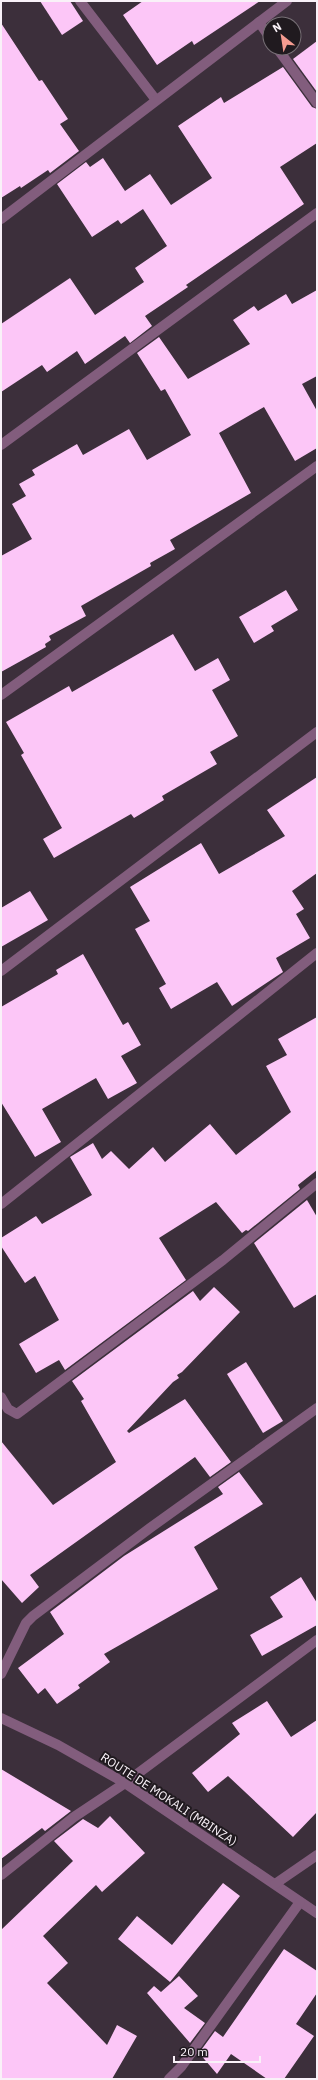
<svg xmlns="http://www.w3.org/2000/svg" width="318" height="2080" font-family="'IBM Plex Sans',sans-serif">
<style>
.building{fill:#fcc6f7}
.lines{fill:none;stroke-linecap:round;stroke-linejoin:round}
.minor{stroke:#825d7d;stroke-width:10}
.labels{text-anchor:middle;dominant-baseline:central;stroke-width:4;stroke-linejoin:round;paint-order:stroke}
.street-label{font-size:12px;fill:#f9f1f8;stroke:#201a1f}
</style>
<rect width="100%" height="100%" fill="#3c2f3b"/>
<g class="building">
<polygon points="40,1 70,1 83,21 62,35"/>
<polygon points="143,1 260,1 194,45 192,41 157,65 123,15"/>
<polygon points="1,23 39,81 42,80 68,119 60,124 79,151 50,173 48,170 21,188 20,186 1,198"/>
<polygon points="317,41 317,92 293,59"/>
<polygon points="283,67 312,107 317,109 317,143 280,167 304,204 186,285 188,287 145,316 152,326 130,343 125,336 85,364 77,351 47,372 42,365 1,392 1,324 70,278 95,315 144,282 135,268 167,246 143,209 121,224 118,220 92,237 57,184 86,162 90,167 103,158 125,191 150,174 171,205 212,178 178,126 221,97 224,103"/>
<polygon points="317,290 317,376 302,384 317,411 317,448 295,461 264,407 219,433 251,493 170,540 175,549 150,563 151,566 81,606 86,616 49,636 51,640 45,644 46,647 1,672 1,556 32,539 12,504 26,496 19,484 35,475 32,470 77,444 83,455 129,429 147,460 191,435 165,389 161,391 137,353 159,337 188,379 250,344 233,320 254,306 258,311 286,294 292,304"/>
<polygon points="286,590 298,610 271,626 274,631 254,643 239,617"/>
<polygon points="173,634 195,671 218,658 230,680 212,690 238,736 210,752 217,764 162,796 164,800 134,818 131,814 54,858 43,839 62,828 21,755 24,753 6,722 69,686 72,692"/>
<polygon points="317,777 317,873 292,891 304,909 296,914 310,938 276,958 283,972 232,1006 217,982 171,1009 159,988 166,984 135,929 150,921 130,887 201,843 219,874 285,836 267,810"/>
<polygon points="30,891 48,920 1,947 1,908"/>
<polygon points="83,954 123,1025 128,1022 141,1045 121,1056 137,1083 108,1099 96,1078 42,1109 61,1142 35,1157 1,1102 1,1007 58,974 56,970"/>
<polygon points="317,1017 317,1170 298,1185 300,1189 248,1231 246,1230 242,1233 216,1202 159,1238 186,1280 65,1370 59,1360 36,1373 19,1344 59,1320 35,1276 25,1283 1,1246 1,1238 36,1216 42,1224 92,1195 70,1157 93,1143 102,1159 111,1151 129,1169 153,1147 165,1162 210,1124 236,1155 291,1112 266,1066 287,1055 278,1039"/>
<polygon points="307,1200 317,1217 317,1294 294,1308 254,1243"/>
<polygon points="214,1287 240,1312 182,1372 177,1375 179,1378 173,1382 127,1431 129,1433 185,1399 231,1462 210,1477 195,1457 30,1575 39,1587 22,1603 1,1579 1,1441 53,1505 116,1462 81,1401 84,1399 72,1381 193,1291 200,1301"/>
<polygon points="246,1362 283,1421 263,1433 227,1374"/>
<polygon points="239,1472 263,1504 194,1547 218,1589 104,1654 110,1662 78,1685 80,1688 57,1704 45,1688 38,1694 18,1668 64,1634 50,1612 124,1556 223,1494 218,1487"/>
<polygon points="301,1577 317,1603 317,1625 262,1656 250,1635 283,1617 270,1597"/>
<polygon points="267,1701 291,1737 317,1720 317,1812 293,1837 228,1776 208,1792 192,1773 240,1734 232,1723"/>
<polygon points="1,1769 71,1811 45,1831 42,1828 1,1859"/>
<polygon points="110,1816 145,1853 102,1892 96,1885 43,1936 68,1963 47,1983 107,2045 117,2025 137,2036 112,2079 1,2079 1,1930 73,1861 54,1841 83,1819 98,1828"/>
<polygon points="223,1883 240,1896 170,1982 118,1939 137,1916 172,1945"/>
<polygon points="284,1949 317,1971 317,1993 296,2024 314,2036 284,2079 267,2079 231,2054 217,2074 199,2053 215,2031 223,2037"/>
<polygon points="179,1976 198,1996 184,2008 205,2023 190,2043 147,1993 154,1986 161,1992"/>
</g>
<g class="lines">
<g class="minor">
<polyline points="80,1 156,100"/>
<polyline points="259,22 270,38"/>
<polyline points="277,48 317,103"/>
<polyline points="1,219 287,1"/>
<polyline points="1,445 317,213"/>
<polyline points="1,695 317,466"/>
<polyline points="1,971 317,732"/>
<polyline points="1,1204 317,953"/>
<polyline points="1,1397 8,1409 17,1414 223,1260 317,1183"/>
<polyline points="1,1674 26,1623 33,1616 150,1528 317,1408"/>
<polyline points="1,1718 58,1745 125,1783 317,1913"/>
<polyline points="1,1875 74,1817 125,1783 317,1640"/>
<polyline points="275,1884 317,1855"/>
<polyline points="169,2079 181,2067 300,1902"/>
</g>
</g>
<g class="labels">
<g class="street-label">
<text transform="translate(169 1799) rotate(33)">ROUTE DE MOKALI (MBINZA)</text>
</g>
</g>
<rect width="318" height="2080" fill="none" stroke="#f9f1f8" stroke-width="4"/>
<g transform="translate(282 36) rotate(330)"><circle r="19" fill="#201a1f" stroke="#777076"/>
<path d="M0-3L7 15L0 10L-7 15Z" fill="#f59c91"/>
<text y="-6" font-size="11" font-weight="bold" text-anchor="middle" fill="#f9f1f8">N</text>
</g>
<path d="M174 2056v6h86v-6" fill="none" stroke="#f9f1f8" stroke-width="2"/>
<text x="180" y="2056" font-size="12" fill="#f9f1f8" stroke="#201a1f" stroke-width="3" paint-order="stroke">20 m</text>
</svg>
